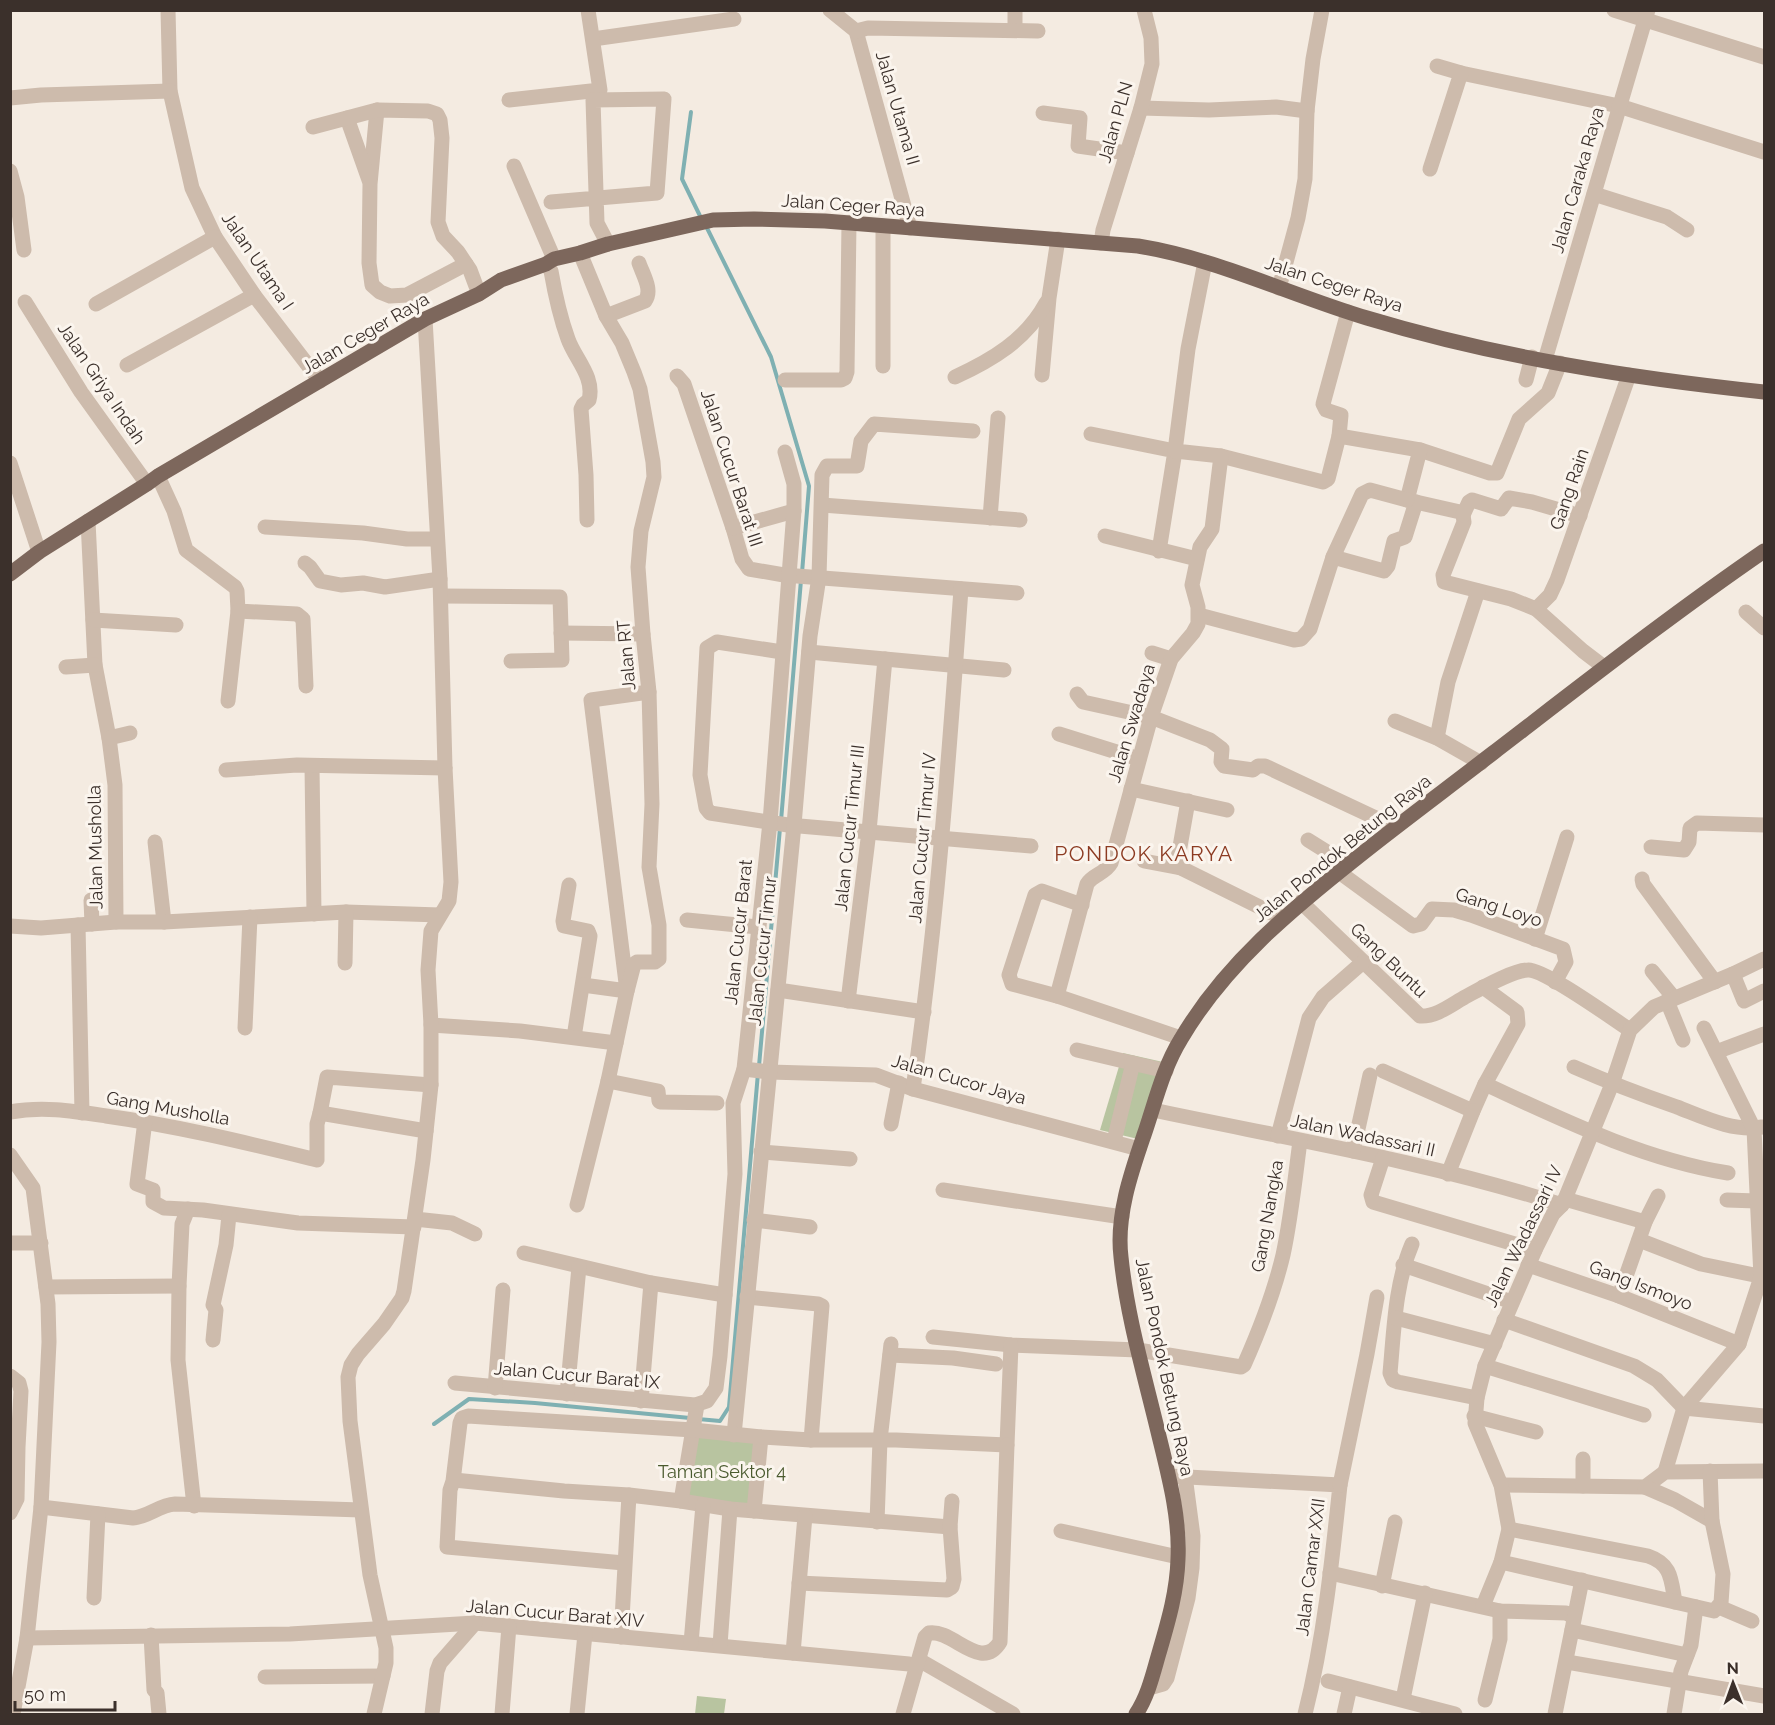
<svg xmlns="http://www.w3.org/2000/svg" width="1775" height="1725" font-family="Raleway,sans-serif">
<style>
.green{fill:#b8c4a0}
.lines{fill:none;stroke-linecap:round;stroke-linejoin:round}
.stream{stroke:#7fb0b2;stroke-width:4}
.minor{stroke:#cdbbac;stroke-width:15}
.major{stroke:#7d675c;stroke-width:15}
.labels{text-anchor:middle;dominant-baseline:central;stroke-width:6;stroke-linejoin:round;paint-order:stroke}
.street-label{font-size:18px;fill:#3b302b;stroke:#fbf5ee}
.park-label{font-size:18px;fill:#4a5a2e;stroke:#fbf5ee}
.quarter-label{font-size:21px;letter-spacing:1.5px;fill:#8c3b22;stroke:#fbf5ee}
</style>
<rect width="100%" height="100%" fill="#f4ebe1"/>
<g class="green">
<polygon points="1123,1053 1163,1062 1138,1139 1100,1130"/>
<polygon points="693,1430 759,1437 753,1512 685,1506"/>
<polygon points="697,1696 726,1699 724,1714 695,1714"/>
</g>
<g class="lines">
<g class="stream">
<polyline points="691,112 682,179 702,220"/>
<polyline points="706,226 771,357 809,486 802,573"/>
<polyline points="781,821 801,580"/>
<polyline points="759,1066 780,828"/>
<polyline points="698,1419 720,1421 729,1407 758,1073"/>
<polyline points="434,1424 469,1399 535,1403 690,1418"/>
</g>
<g class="minor">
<polyline points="168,10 170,91 192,188 215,237 254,295 320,381"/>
<polyline points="830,10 856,31 910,228"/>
<polyline points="1614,10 1764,57"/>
<polyline points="1015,29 1015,10"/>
<polyline points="856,31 868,28 1038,31"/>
<polyline points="593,39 734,19"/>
<polyline points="1461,73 1619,106 1764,152"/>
<polyline points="10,98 41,95 170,91"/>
<polyline points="509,100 600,90 588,10"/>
<polyline points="1141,108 1209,110 1276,107 1307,111"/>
<polyline points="377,110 370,184 369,263 372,285 380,292 390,296 407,295 466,264"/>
<polyline points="1043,113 1080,118 1078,146 1127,153"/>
<polyline points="347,118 369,180"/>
<polyline points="313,127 377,110 428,111 437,114 440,120 442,138 438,222 443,236 458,252 470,270 479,294"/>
<polyline points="514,166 554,259"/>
<polyline points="1430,169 1461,73 1437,66"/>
<polyline points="10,171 17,197 24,250"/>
<polyline points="1594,194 1667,217 1687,230"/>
<polyline points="551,202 657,193 664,99 593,100 597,223 608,244"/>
<polyline points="883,226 883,366"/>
<polyline points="1101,243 1103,230 1141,108 1152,64 1151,38 1144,10"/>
<path d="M546,264L551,271C555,294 560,317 568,339C575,359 595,377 589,400L583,405L581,409L586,475L587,520"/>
<polyline points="1279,288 1298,218 1305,179 1307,111 1313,59 1322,10"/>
<polyline points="25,302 81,392 147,484"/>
<polyline points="96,304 215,237"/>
<path d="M606,316L645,301C653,290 643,275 639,263"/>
<polyline points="1545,360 1648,10"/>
<polyline points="127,365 254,295"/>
<polyline points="1042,375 1049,298 1058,239"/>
<polyline points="677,376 684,384 733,528 742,559 749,569 784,575 1017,593"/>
<path d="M955,377C992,360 1026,340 1046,303"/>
<polyline points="785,380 841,380 845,378 847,372 849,223"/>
<polyline points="1526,380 1532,357"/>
<polyline points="1091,434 1175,451 1159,551"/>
<polyline points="1339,436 1341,415 1326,410 1323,404 1348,312"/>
<polyline points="1420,450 1490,473 1497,473 1519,419 1548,393 1560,363"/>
<polyline points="1221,456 1323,482 1328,479 1339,436 1420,450 1407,500 1460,512 1463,515 1464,522 1443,575 1444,582 1511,599 1536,609 1583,651 1604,667"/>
<polyline points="10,463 39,552"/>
<polyline points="158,476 174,511 186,550 235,587 237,591 238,611 297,614 303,619 306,686"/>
<polyline points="822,505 1020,520"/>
<polyline points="1463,515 1469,502 1472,500 1501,509 1509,498 1532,502 1580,516"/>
<polyline points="990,518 998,418"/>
<polyline points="88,521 95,665 109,738 115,785 116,922"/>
<polyline points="265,527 363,533 407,539 437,539"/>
<polyline points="733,528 794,511"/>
<polyline points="1105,536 1197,559"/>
<polyline points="1333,557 1384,571 1388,566 1394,541 1405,537 1416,502"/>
<polyline points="305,563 310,567 320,581 341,585 363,583 385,587 440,579"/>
<polyline points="441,596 560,597 562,660 511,661"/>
<polyline points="1536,609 1550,595 1557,580 1629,375"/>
<polyline points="1746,612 1764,628"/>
<polyline points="1199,615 1294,640 1301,639 1310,629 1333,557 1362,494 1370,490 1407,500"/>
<polyline points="93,620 176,625"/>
<polyline points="561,633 643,634"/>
<polyline points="782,652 717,642 707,648 700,775 706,808 710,813 788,825 1031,846"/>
<polyline points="809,652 1004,670"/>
<polyline points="1152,653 1171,659"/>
<polyline points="66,667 95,665"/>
<polyline points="1077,694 1083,702 1151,717 1210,740 1222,749 1221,762 1224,766 1253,770 1258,766 1265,766 1395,827"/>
<polyline points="228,701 238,611"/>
<polyline points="1395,721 1437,738 1481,763"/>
<polyline points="1059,734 1139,759"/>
<polyline points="109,738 130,733"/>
<polyline points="1437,738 1448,682 1478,591"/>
<polyline points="312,766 314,914"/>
<polyline points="226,770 297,765 445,768"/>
<polyline points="1131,789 1227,810"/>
<polyline points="1188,801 1178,858 1179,867 1282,918"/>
<polyline points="1308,840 1348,865"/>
<polyline points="155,842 164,922"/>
<polyline points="1651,847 1684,850 1689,842 1690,828 1697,823 1764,825"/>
<polyline points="1144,861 1181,868"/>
<polyline points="1339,872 1413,926 1421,924 1432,909 1454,910 1471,915 1563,949 1566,962 1555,982"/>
<polyline points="1642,879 1643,884 1715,982"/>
<polyline points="569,885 563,921 564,926 588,931 590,936 574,1037"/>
<polyline points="91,900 92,924"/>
<path d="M1301,902L1420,1016C1436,1017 1451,1005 1465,997C1480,989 1513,970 1528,970C1544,969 1613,1019 1630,1030"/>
<polyline points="687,920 758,927"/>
<polyline points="78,925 82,1113"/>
<polyline points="10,926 41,928 116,922 164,922 346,912 440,915"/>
<polyline points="1535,939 1567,837"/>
<polyline points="345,963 346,912"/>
<polyline points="1652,971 1674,998"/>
<polyline points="1733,974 1744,1001 1764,991"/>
<polyline points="583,985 627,991 591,700 649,692"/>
<polyline points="778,990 924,1012"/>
<polyline points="1057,996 1012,984 1009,975 1035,895 1042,891 1082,905"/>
<polyline points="848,1001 869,831 885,659"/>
<polyline points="1667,1001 1683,1040"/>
<polyline points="431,1025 520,1031 616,1043"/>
<polyline points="245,1028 250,917"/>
<path d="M1181,1038L1057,996L1087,884C1093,874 1105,874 1111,863L1151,717L1171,659L1193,633L1198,624V607L1192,585L1200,547L1212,529L1221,456L1175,451L1188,349L1205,262"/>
<polyline points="1077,1050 1166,1071"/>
<polyline points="1716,1052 1764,1034"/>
<path d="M1574,1067C1608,1082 1642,1095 1677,1107C1703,1117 1733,1132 1762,1127"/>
<polyline points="744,1069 769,1072 876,1075 913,1089 1139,1149"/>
<polyline points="1383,1071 1473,1111 1485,1084 1518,1024 1517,1012 1483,987"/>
<polyline points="608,1081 658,1091 659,1101 660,1102 717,1103"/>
<path d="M1485,1084C1563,1120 1642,1159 1728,1173"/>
<path d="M913,1089C937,924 949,756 961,589"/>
<path d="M1153,1110C1290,1139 1429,1162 1562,1205"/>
<path d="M10,1112C43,1106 73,1111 106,1116C178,1126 247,1143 317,1160V1124L320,1113L426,1131"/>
<polyline points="320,1113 327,1077 431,1085"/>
<polyline points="145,1121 137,1184 153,1190 153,1202 164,1208 203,1210 298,1223 414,1227"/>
<polyline points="891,1124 899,1083"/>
<polyline points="1278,1136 1309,1018 1323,997 1363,962"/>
<polyline points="1114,1141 1133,1063"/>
<polyline points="1353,1151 1370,1075"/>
<polyline points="761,1152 850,1159"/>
<polyline points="10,1155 33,1188 48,1304 49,1342 41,1507 27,1638 13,1714"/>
<polyline points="1383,1158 1371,1195 1373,1202 1535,1250"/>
<polyline points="1448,1174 1473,1111"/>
<polyline points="943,1190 1122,1217"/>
<polyline points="1565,1199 1645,1222"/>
<polyline points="1727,1200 1757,1201"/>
<polyline points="577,1205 608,1081 627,991 634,964 637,962 655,962 659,959 659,925 649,867 652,804 649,692 643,634 638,567 641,531 654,477 653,462 640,389 634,372 622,343 606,316 580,253"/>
<polyline points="188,1209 182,1224 179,1286 178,1360 194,1506"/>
<polyline points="415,1219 452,1223 475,1234"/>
<polyline points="754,1220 810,1227"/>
<polyline points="1639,1240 1701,1264 1764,1277"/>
<polyline points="10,1243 41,1243"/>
<path d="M1412,1244C1395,1284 1394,1330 1390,1373L1393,1380L1398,1382L1477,1398"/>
<polyline points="524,1253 651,1283 725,1295"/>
<polyline points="1403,1265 1512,1302"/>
<polyline points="1528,1265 1619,1296 1739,1344"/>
<polyline points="46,1287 179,1286"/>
<polyline points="1619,1296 1645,1222 1658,1196"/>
<polyline points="747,1297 818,1304 822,1306 811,1440"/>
<polyline points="1396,1318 1495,1344"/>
<polyline points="1504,1320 1634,1366 1657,1380 1684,1408 1764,1416"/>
<path d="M933,1337L1011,1345L1138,1350L1241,1367L1244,1365C1260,1329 1274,1293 1283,1255C1291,1218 1295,1179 1300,1141"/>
<polyline points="213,1340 216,1310 213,1305 226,1245 229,1215"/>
<polyline points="890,1355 953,1358 996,1364"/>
<polyline points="1485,1366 1644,1415"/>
<polyline points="10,1376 19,1383 21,1391 18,1447 17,1499 10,1513"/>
<polyline points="455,1383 695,1405 707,1401 716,1388 720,1356 735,1174 733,1103 744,1069 770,822 794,511 794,484 785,452"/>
<polyline points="495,1388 503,1290"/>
<polyline points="567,1394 579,1267"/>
<polyline points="641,1401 651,1283"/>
<polyline points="1474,1416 1536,1432"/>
<polyline points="734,1435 794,825 810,636 819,577 822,475 827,466 857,466 861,441 874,424 973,431"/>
<polyline points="1665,1472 1684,1408 1739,1344 1761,1277 1754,1129 1704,1028"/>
<path d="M1169,1476L1340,1485C1332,1562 1324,1639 1305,1714"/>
<polyline points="454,1480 564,1491 629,1495 681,1501 730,1509 950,1527"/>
<polyline points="1340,1485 1367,1354 1377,1297"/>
<polyline points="1501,1485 1645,1487 1665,1472 1764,1471"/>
<polyline points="1583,1486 1583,1459"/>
<polyline points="1645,1487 1675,1500 1712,1521"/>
<polyline points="681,1501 697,1405"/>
<path d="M41,1507L133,1518C148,1517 159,1505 175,1504L361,1510"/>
<polyline points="754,1511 761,1437"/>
<polyline points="877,1522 880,1440 891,1344"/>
<path d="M1509,1529L1648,1556C1672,1564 1671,1580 1675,1602"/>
<polyline points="1061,1531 1178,1557"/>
<polyline points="1501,1562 1714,1611 1721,1603 1723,1574 1712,1521 1710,1471"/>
<polyline points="624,1563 447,1547 450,1490 453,1481 460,1423 462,1418 468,1416 693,1430 761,1437 811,1440 896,1440 1007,1445 1011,1345"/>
<polyline points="1330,1573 1500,1611 1566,1613 1574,1617"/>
<polyline points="799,1583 947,1590 952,1587 954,1579 950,1527 952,1501"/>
<polyline points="1382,1586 1395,1522"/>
<polyline points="94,1598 98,1514"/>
<polyline points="1483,1606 1501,1562 1509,1529 1501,1485 1475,1423 1477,1398 1485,1366 1535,1250 1553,1214 1562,1205 1565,1199 1612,1084 1630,1030 1654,1007 1733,974 1764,959"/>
<polyline points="1719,1607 1752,1621"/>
<polyline points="1572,1630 1687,1655"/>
<polyline points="151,1635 154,1690 157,1693 159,1714"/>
<polyline points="621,1637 629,1495"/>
<polyline points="27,1638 290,1634 475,1623 909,1664"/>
<polyline points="691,1643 703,1505"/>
<polyline points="720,1645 730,1509"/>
<polyline points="793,1653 805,1516"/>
<polyline points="919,1660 1013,1714"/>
<polyline points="1567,1662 1764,1696"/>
<polyline points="265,1677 383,1676"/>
<polyline points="1328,1681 1455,1714"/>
<polyline points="1149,1688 1163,1684 1167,1678 1188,1598 1192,1568 1193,1536 1185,1476"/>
<polyline points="1403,1699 1425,1593"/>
<polyline points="1485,1700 1500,1639 1500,1611"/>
<polyline points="374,1714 386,1663 386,1648 370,1575 350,1421 348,1377 351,1365 358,1354 384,1324 402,1298 404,1291 423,1160 431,1085 431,1025 428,970 431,931 449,901 451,882 445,768 440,579 425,319"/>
<polyline points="432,1714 437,1671 440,1663 475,1623"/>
<polyline points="502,1714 509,1626"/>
<polyline points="577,1714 585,1634"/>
<path d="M903,1714L925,1637L929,1633C953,1629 981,1673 1000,1642L1007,1445"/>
<polyline points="1344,1714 1350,1687"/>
<polyline points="1555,1714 1582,1580"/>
<polyline points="1674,1714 1681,1671 1691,1645 1696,1607"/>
</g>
<g class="major">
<path d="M10,574L39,552L147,484L158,476L425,319L479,294L501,280L546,264L554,259L580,253L608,244L713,220L754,219L825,221L1138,246C1218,259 1290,295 1367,318C1496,357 1631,378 1764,392"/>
<path d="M1136,1714C1148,1696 1153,1674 1159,1653C1168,1622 1177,1592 1178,1559C1180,1518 1169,1477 1159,1436C1145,1377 1127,1317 1121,1257C1116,1216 1131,1173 1144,1135C1155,1103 1163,1068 1181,1039C1225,964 1292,909 1359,856C1403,821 1449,787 1493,753C1583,684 1671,615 1764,551"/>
</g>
</g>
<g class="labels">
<g class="street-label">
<text transform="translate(898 108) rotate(74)">Jalan Utama II</text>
<text transform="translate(1115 122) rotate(-74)">Jalan PLN</text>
<text transform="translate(1577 180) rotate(-74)">Jalan Caraka Raya</text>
<text transform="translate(853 205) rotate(4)">Jalan Ceger Raya</text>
<text transform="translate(258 261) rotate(56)">Jalan Utama I</text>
<text transform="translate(1334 284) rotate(18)">Jalan Ceger Raya</text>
<text transform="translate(365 333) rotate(-30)">Jalan Ceger Raya</text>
<text transform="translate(102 383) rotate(56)">Jalan Griya Indah</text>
<text transform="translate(732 468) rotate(72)">Jalan Cucur Barat III</text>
<text transform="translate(1569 489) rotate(-71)">Gang Rain</text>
<text transform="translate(626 655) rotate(-95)">Jalan RT</text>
<text transform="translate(1131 723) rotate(-73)">Jalan Swadaya</text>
<text transform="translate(849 828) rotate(-84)">Jalan Cucur Timur III</text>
<text transform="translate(922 838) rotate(-85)">Jalan Cucur Timur IV</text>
<text transform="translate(95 847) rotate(-91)">Jalan Musholla</text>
<text transform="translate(1342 848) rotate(-39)">Jalan Pondok Betung Raya</text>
<text transform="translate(1499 907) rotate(18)">Gang Loyo</text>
<text transform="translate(738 932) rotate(-84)">Jalan Cucur Barat</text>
<text transform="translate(762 951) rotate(-84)">Jalan Cucur Timur</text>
<text transform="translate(1389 960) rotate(44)">Gang Buntu</text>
<text transform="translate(959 1079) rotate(16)">Jalan Cucor Jaya</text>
<text transform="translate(168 1108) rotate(10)">Gang Musholla</text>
<text transform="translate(1363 1135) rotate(12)">Jalan Wadassari II</text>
<text transform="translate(1267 1216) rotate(-80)">Gang Nangka</text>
<text transform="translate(1523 1236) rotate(-64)">Jalan Wadassari IV</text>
<text transform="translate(1641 1285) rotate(21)">Gang Ismoyo</text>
<text transform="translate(1165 1367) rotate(78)">Jalan Pondok Betung Raya</text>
<text transform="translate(577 1375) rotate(5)">Jalan Cucur Barat IX</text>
<text transform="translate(1310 1567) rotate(-83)">Jalan Camar XXII</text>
<text transform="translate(555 1613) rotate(5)">Jalan Cucur Barat XIV</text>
</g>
<g class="park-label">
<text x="722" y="1471">Taman Sektor 4</text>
</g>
<g class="quarter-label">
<text x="1144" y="853">PONDOK KARYA</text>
</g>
</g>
<rect width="1775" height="1725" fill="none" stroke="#3b302b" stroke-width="24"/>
<g transform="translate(1733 1683) rotate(359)" stroke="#fbf5ee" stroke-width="4.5" paint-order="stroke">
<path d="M0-4.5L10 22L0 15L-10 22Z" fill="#3b302b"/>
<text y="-9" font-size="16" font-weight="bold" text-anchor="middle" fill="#3b302b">N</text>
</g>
<path d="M15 1701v9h100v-9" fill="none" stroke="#3b302b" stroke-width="3"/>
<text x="24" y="1701" font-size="18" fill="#3b302b" stroke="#fbf5ee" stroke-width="4.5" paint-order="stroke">50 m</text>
</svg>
